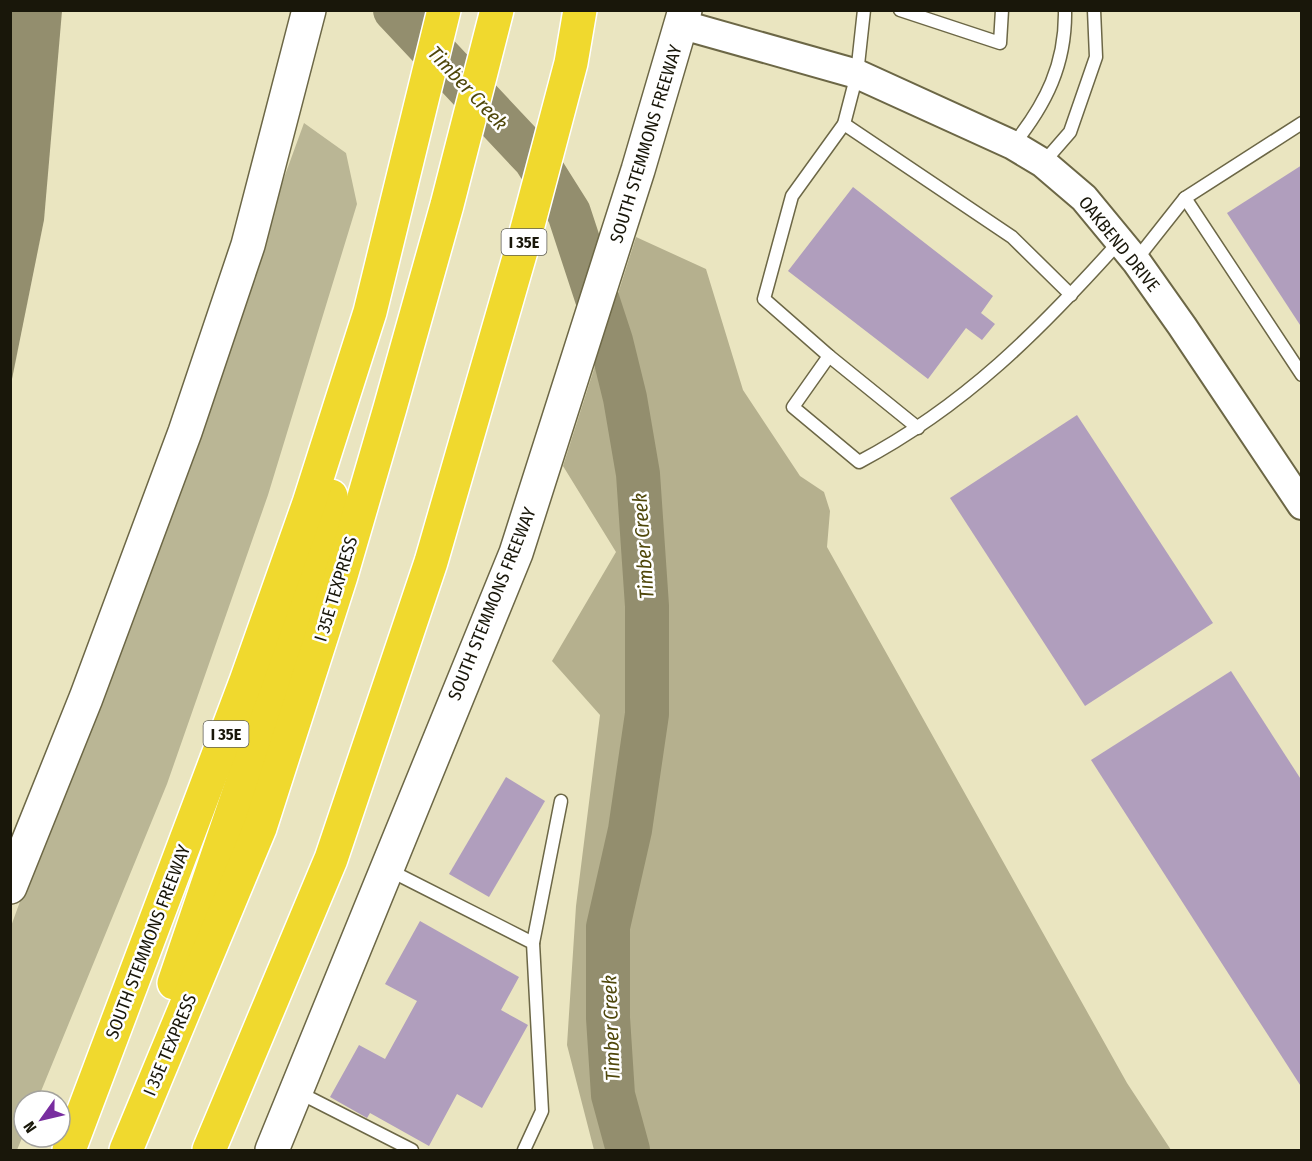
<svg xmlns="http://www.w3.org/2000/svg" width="1312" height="1161" font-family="'Fira Sans Condensed',sans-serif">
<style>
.green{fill:#bab695}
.forest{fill:#b5b08e}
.water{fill:#938e6e}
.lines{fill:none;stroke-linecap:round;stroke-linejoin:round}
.river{stroke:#938e6e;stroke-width:44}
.building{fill:#b09ebd}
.service-casing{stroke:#6c6746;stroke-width:15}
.tertiary-casing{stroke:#6c6746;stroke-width:32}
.secondary-casing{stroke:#6c6746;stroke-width:36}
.motorway-casing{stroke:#fff;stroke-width:36}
.service{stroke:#fff;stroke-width:12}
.tertiary{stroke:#fff;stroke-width:28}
.secondary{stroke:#fff;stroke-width:33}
.motorway{stroke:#f0d92e;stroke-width:33}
.labels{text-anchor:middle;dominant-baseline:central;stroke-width:5;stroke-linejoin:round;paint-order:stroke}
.shield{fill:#fff;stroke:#5e5d54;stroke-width:1.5}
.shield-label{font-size:16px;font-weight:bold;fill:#19170a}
.street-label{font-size:18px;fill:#19170a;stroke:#fff}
.water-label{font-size:20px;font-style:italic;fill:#4f470a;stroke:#fff}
</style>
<rect width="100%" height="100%" fill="#eae5c0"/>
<polygon class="green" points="304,123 346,153 357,204 268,495 167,784 37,1101 24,1101 24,1133 17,1150 10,1150 10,929"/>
<polygon class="forest" points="636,237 706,269 743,390 800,476 824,492 830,511 827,547 1127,1083 1171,1150 594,1150 567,1045 576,906 600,715 552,661 616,552 563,466"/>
<polygon class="water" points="11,10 62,11 44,220 11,384"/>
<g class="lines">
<polyline class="river" points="395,10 535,159 569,213 611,341 625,398 638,474 647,606 647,714 630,830 608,927 608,1018 613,1095 628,1150"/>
</g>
<g class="building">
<polygon points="1302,165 1302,328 1227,213"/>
<polygon points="853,187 993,296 981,313 995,324 982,340 966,328 928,379 788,271"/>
<polygon points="1077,415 1213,623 1085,706 950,498"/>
<polygon points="1231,671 1302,781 1302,1088 1091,760"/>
<polygon points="506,777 545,801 489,897 449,874"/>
<polygon points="420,921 519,977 501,1010 528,1025 482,1108 457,1094 429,1146 370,1113 367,1118 330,1097 359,1045 385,1059 417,1001 385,984"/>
</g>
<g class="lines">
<defs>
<g id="service">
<path d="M864,10L857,74L844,124L792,196L764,299L829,356L793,407L859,462C965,406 1040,330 1119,242"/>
<polyline points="900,10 1000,43 1002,10"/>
<polyline points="844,124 1012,237 1071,295"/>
<path d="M1013,145C1046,104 1066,64 1065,10"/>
<polyline points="1043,163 1070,132 1096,57 1094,10"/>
<polyline points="1185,198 1302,375"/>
<polyline points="1136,260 1185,198 1302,123"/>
<polyline points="829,356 918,428"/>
<polyline points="387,869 533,943 542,1111 524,1150"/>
<polyline points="533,943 561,801"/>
<polyline points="296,1091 412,1150"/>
</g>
<polyline id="tertiary" points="683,25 857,74 1013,145 1043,163 1084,198 1136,261 1182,326 1302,505"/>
<g id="secondary">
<polyline points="10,887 86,698 185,432 248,245 309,10"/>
<polyline points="272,1150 516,553 638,170 685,10"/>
</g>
<g id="motorway">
<polyline points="174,983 313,575 331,496"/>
<polyline points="69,1150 246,681 309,503 370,312 444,10"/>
<polyline points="126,1150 260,828 341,576 390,408 447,205 497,10"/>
<polyline points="209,1150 331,859 431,562 523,244 571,63 580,10"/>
</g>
</defs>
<use href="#service" class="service-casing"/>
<use href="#tertiary" class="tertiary-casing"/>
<use href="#secondary" class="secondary-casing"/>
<use href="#motorway" class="motorway-casing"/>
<use href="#service" class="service"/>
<use href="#tertiary" class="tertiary"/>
<use href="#secondary" class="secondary"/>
<use href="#motorway" class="motorway"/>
</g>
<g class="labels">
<g class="shield">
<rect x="501.5" y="229" width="45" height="26" rx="4.5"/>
<rect x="203.5" y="721" width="45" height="26" rx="4.5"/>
</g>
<g class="shield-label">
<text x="524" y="242">I 35E</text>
<text x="226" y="734">I 35E</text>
</g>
<g class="street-label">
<text transform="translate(646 144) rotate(-73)">SOUTH STEMMONS FREEWAY</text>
<text transform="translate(1119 244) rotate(51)">OAKBEND DRIVE</text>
<text transform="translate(336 589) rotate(-73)">I 35E TEXPRESS</text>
<text transform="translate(492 604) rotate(-68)">SOUTH STEMMONS FREEWAY</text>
<text transform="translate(148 942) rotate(-69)">SOUTH STEMMONS FREEWAY</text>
<text transform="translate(170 1045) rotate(-67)">I 35E TEXPRESS</text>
</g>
<g class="water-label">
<text transform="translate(468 88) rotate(47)">Timber Creek</text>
<text transform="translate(643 546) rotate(-94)">Timber Creek</text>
<text transform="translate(611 1028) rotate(-92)">Timber Creek</text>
</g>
</g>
<rect width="1312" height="1161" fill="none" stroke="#19170a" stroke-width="24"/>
<g transform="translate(42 1119) rotate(236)"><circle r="28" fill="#ffffff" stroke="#a3a29d" stroke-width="1.5"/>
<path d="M0-4.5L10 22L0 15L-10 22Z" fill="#782d9f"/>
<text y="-9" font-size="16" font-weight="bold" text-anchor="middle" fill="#19170a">N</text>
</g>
</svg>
